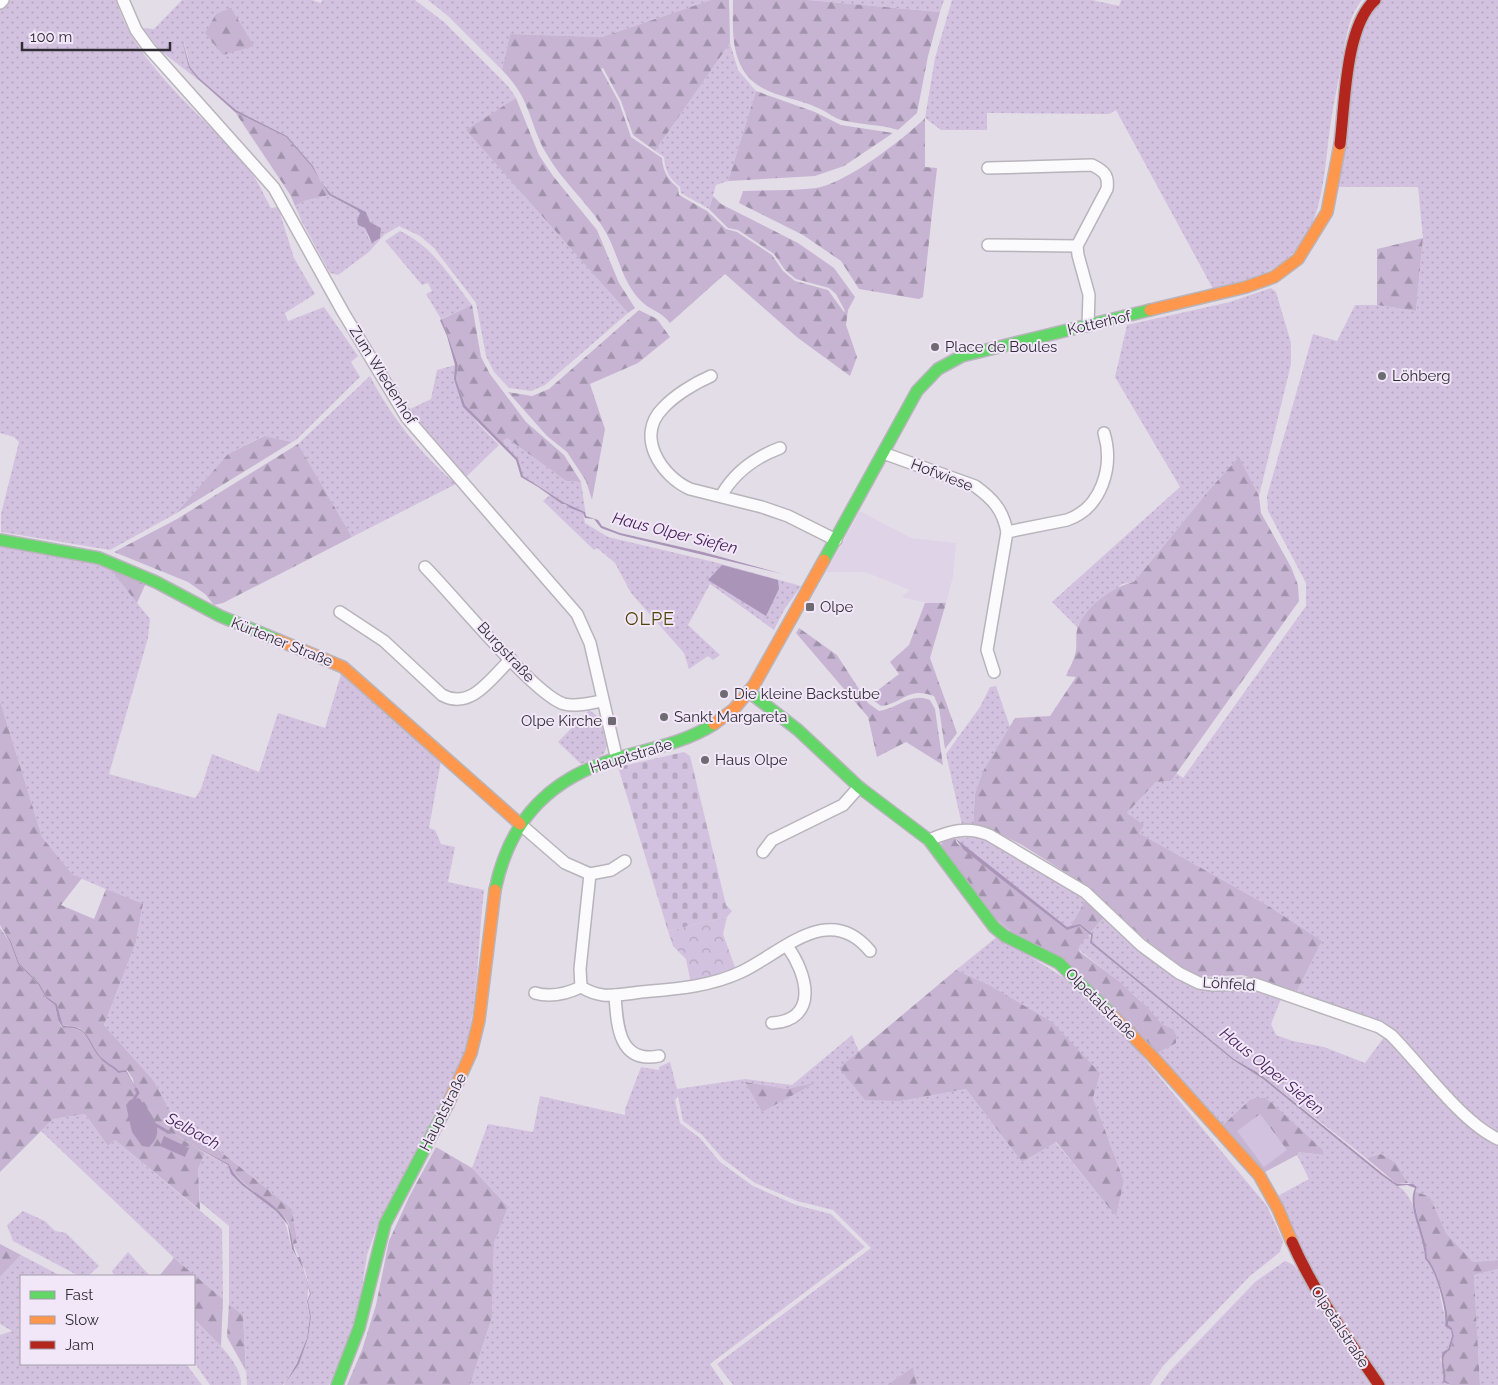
<svg xmlns="http://www.w3.org/2000/svg" width="1498" height="1385" font-family="Raleway,sans-serif">
<style>
.built{fill:#dfd4e7}
.grass{fill:url(#grass-dots);fill-rule:evenodd}
.forest{fill:url(#forest-firs)}
.cemetery{fill:url(#cemetery-stones)}
.park{fill:url(#park-crowns)}
.pitch{fill:#d3c2df}
.water{fill:#aa95b8}
.lines{fill:none;stroke-linecap:round;stroke-linejoin:round}
.stream{stroke:#aa95b8;stroke-width:3}
.street-casing{stroke:#b8b4bb;stroke-width:14}
.fast-casing{stroke:#b8b4bb;stroke-width:14}
.slow-casing{stroke:#b8b4bb;stroke-width:14}
.jam-casing{stroke:#b8b4bb;stroke-width:14}
.street{stroke:#fbfafc;stroke-width:11}
.fast{stroke:#63d668;stroke-width:11}
.slow{stroke:#ff974d;stroke-width:11}
.jam{stroke:#b3261e;stroke-width:11}
.poi-dot{fill:#6f6b73;stroke:#f2e7f9;stroke-width:2}
.labels{text-anchor:middle;dominant-baseline:central;stroke-width:4;stroke-linejoin:round;paint-order:stroke}
.street-label{font-size:15px;fill:#312d34;stroke:#f2e7f9}
.poi-label{font-size:15px;fill:#312d34;stroke:#f2e7f9;text-anchor:start}
.water-label{font-size:16px;font-style:italic;fill:#47225b;stroke:#f2e7f9}
.quarter-label{font-size:18px;letter-spacing:1px;fill:#4e4603;stroke:#f2e7f9}
</style>
<defs>
<pattern id="grass-dots" width="8" height="8" patternUnits="userSpaceOnUse" patternTransform="scale(1.25)"><rect width="8" height="8" fill="#d3c2df"/><path d="M2 2h.1M6 6h.1" fill="none" stroke="#b6a7c0" stroke-width="1.8" stroke-linecap="round"/></pattern>
<pattern id="forest-firs" width="22" height="20" patternUnits="userSpaceOnUse" patternTransform="scale(1.25)"><rect width="22" height="20" fill="#c7b4d3"/><path d="M5 1l3.5 6h-7zM16 11l3.5 6h-7z" fill="#a293ac"/></pattern>
<pattern id="cemetery-stones" width="16" height="16" patternUnits="userSpaceOnUse" patternTransform="scale(1.25)"><rect width="16" height="16" fill="#d3c2df"/><path d="M2 7V4a2 2 0 0 1 4 0v3zM10 15v-3a2 2 0 0 1 4 0v3z" fill="#b6a7c0"/></pattern>
<pattern id="park-crowns" width="20" height="18" patternUnits="userSpaceOnUse" patternTransform="scale(1.25)"><rect width="20" height="18" fill="#d3c2df"/><path d="M2 6a3 3 0 1 1 6 0M12 15a3 3 0 1 1 6 0" fill="none" stroke="#b6a7c0"/></pattern>
</defs>
<rect width="100%" height="100%" fill="#e3dde8"/>
<polygon class="built" points="860,511 911,538 956,543 953,577 946,603 933,604 905,598 902,597 910,590 865,572 826,572"/>
<g class="grass">
<path d="M10,0H116C136,68 208,117 250,171C259,182 264,196 271,208L278,207L294,258L315,294L285,313L288,321L324,307L358,356L351,362L360,377L296,440L292,442L263,436L228,454L175,514L110,550L1,532V514L19,442L14,437L0,433V9Z"/>
<polygon points="182,0 312,0 321,3 322,0 415,0 444,22 508,86 516,98 467,130 628,313 545,385 531,391 509,388 494,372 486,356 476,303 434,248 420,236 399,226 384,235 369,252 338,275 330,273 302,222 295,206 304,201 329,195 357,210 360,213 357,220 365,228 369,239 376,241 381,228 370,222 366,212 331,194 321,182 313,166 287,136 236,110 199,78 190,67 184,40 189,68 210,89 162,52 142,28 154,29"/>
<polygon points="428,0 711,0 602,37 510,34 502,70 448,16"/>
<polygon points="808,0 944,0 940,12"/>
<path d="M952,0H1092L1119,6L1121,0H1362C1348,17 1346,40 1342,61C1338,83 1333,106 1330,128C1322,186 1324,247 1261,275C1246,282 1228,285 1213,289L1116,110L1109,114L987,113V130H941L925,118L935,58Z"/>
<polygon points="1378,0 1498,0 1498,1134 1469,1113 1393,1031 1380,1022 1297,991 1322,941 1267,905 1139,833 1127,813 1156,782 1171,781 1176,773 1183,778 1306,606 1306,583 1268,511 1267,496 1313,334 1337,341 1355,305 1377,305 1416,311 1423,238 1418,187 1335,187 1355,39"/>
<path d="M730,43L738,70L756,91L728,181L716,185L709,209L681,193L680,187C669,178 665,171 664,157L655,151Z"/>
<path d="M400,231C434,247 449,276 472,305L441,319L426,294L432,291L428,283L422,285L385,241Z"/>
<polygon points="1271,288 1276,292 1291,343 1291,364 1259,496 1239,458 1210,489 1134,582 1122,584 1079,624 1078,628 1052,602 1180,487 1115,377 1127,325 1230,302"/>
<path d="M455,365C455,405 473,418 499,445L466,477L408,410L431,399L437,370Z"/>
<path d="M370,376C391,417 421,454 456,484L352,537L298,444Z"/>
<polygon points="507,438 566,481 581,482 586,516 585,512 563,502 523,476 518,459 501,443"/>
<polygon points="550,495 562,504 565,504 570,508 583,513 585,523 608,537 714,562 801,586 784,610 774,630 710,584 688,625 720,655 713,660 708,656 689,669 684,653 631,593 615,563 597,548 594,550 543,501"/>
<path d="M0,546L89,561L110,569L150,619L148,638L109,774L195,798L201,789L212,754L259,772L278,713L325,728L341,674L441,761L429,828L435,830L441,844L455,847L448,882L484,890C477,950 479,1011 460,1067L378,1224L367,1255L361,1293L347,1345L329,1385H284L299,1364L308,1338L311,1317L308,1301L311,1294L305,1270L293,1244L296,1243L292,1209L170,1111L154,1081L104,1025L136,942L143,905L73,875L42,837L0,701Z"/>
<polygon points="996,686 1010,727 982,773 975,794 973,825 962,825 946,754 980,707 990,687"/>
<polygon points="589,710 600,718 607,746 604,754 581,764 558,742"/>
<path d="M978,837C1011,851 1058,877 1085,901L1070,927H1067L965,848L957,838Z"/>
<polygon points="1104,917 1139,949 1181,981 1199,989 1253,989 1281,999 1271,1024 1276,1035 1293,1041 1324,1047 1365,1063 1385,1036 1498,1143 1498,1260 1473,1262 1446,1233 1430,1197 1415,1191 1417,1187 1408,1183 1395,1162 1381,1154 1366,1158 1260,1074 1234,1059 1092,942 1093,934 1091,932"/>
<path d="M1090,933V943L1233,1060L1263,1079L1381,1175C1388,1180 1396,1184 1401,1188C1416,1200 1425,1240 1425,1259C1441,1273 1438,1294 1444,1313C1446,1320 1451,1327 1452,1335C1452,1344 1446,1352 1440,1359L1449,1385H1385L1330,1307L1276,1197L1309,1179L1297,1155L1298,1152L1324,1155L1323,1150L1268,1100L1222,1126L1157,1053L1173,1029L1162,1024L1137,997L1077,948Z"/>
<path d="M998,936L1066,979L1127,1038L1267,1206L1283,1241L1280,1252L1250,1276L1163,1366L1150,1385H917L913,1367L887,1385H733L717,1364L871,1248L833,1210L797,1201L755,1183L723,1159L702,1135L683,1121L678,1096L675,1100L680,1123L700,1138L720,1162L753,1186L796,1205L831,1214L865,1247L710,1364L724,1385H470L492,1317L494,1243L508,1207L472,1168L488,1124L533,1132L540,1096L625,1115V1109L641,1067L659,1070V1067L670,1062L677,1089L745,1079L792,1085L852,1035L859,1052L840,1068L901,1101L966,1089L1022,1162L1055,1142L1116,1215L1124,1181L1093,1098L987,984L956,970ZM745,1082L787,1089L811,1085L762,1111Z"/>
<polygon points="85,1114 108,1146 115,1140 222,1229 223,1299 174,1258 41,1131 53,1119"/>
<path d="M205,1153L228,1165C236,1186 260,1196 276,1211C289,1223 287,1234 292,1249C295,1258 301,1262 304,1271C308,1284 309,1288 307,1300C306,1306 310,1313 310,1319C308,1345 297,1364 283,1385H247L243,1315L229,1304V1226L200,1202L198,1169Z"/>
<polygon points="23,1211 45,1221 55,1231 66,1233 99,1266 88,1276 79,1276 13,1241 7,1225"/>
<polygon points="128,1252 150,1276 115,1276 112,1271"/>
<polygon points="21,1255 61,1276 21,1276 21,1364 186,1364 202,1385 0,1385 0,1335 12,1331 0,1324 0,1277"/>
<polygon points="1285,1261 1294,1265 1370,1385 1160,1385 1169,1372 1255,1282"/>
<polygon points="1498,1269 1498,1385 1480,1385 1474,1275"/>
<path d="M194,1319C209,1335 243,1362 241,1385H210L194,1362Z"/>
</g>
<g class="forest">
<path d="M711,0H729L730,43L655,151L633,135L621,101L603,68L601,69L619,102L631,137L662,158C663,172 668,179 678,188L679,195L707,211L726,229L737,232L772,255L783,271L795,281L828,290L844,312L845,311L836,294L829,288L796,279L785,270L774,254L738,230L728,228L709,209L713,196L721,204L798,243L834,268L855,297L848,310L846,325L857,357L850,376L798,338L725,274L670,323C661,311 649,310 640,300C620,279 618,250 602,226C585,200 561,180 546,153C528,121 532,100 502,70L510,34L602,37Z"/>
<path d="M733,0H808L940,12L928,56L917,113L898,130C879,124 860,125 841,120C832,117 826,111 818,108C790,95 754,96 740,64C731,44 733,22 733,0Z"/>
<polygon points="231,8 254,46 223,55 205,33 216,14"/>
<polygon points="756,91 815,112 841,125 893,133 844,166 815,176 728,181"/>
<polygon points="516,98 539,155 553,176 597,230 619,283 635,308 628,313 466,130"/>
<polygon points="235,112 286,137 312,167 329,195 304,201 295,206 291,196"/>
<path d="M925,118V167L937,168L923,297L919,299L859,289L841,261L803,235L739,203L743,191C767,190 792,191 816,188C845,184 904,139 925,118Z"/>
<polygon points="1423,238 1416,311 1377,305 1377,249"/>
<polygon points="472,305 481,357 490,374 526,422 564,455 581,482 566,481 507,438 501,443 465,405 456,379 458,365 442,319"/>
<polygon points="639,310 657,319 670,337 638,363 590,384 605,429 592,500 586,481 567,452 547,436 508,392 532,396 549,389"/>
<polygon points="264,436 292,442 175,514 228,454"/>
<polygon points="298,444 352,537 223,603 214,605 205,594 188,582 114,552 177,519"/>
<path d="M1239,457L1259,496L1261,513L1291,567L1298,585L1299,601L1171,781L1156,782L1127,813L1144,825L1139,833L1267,905L1322,941L1297,991L1242,975L1201,977L1184,969L1123,922L1087,886L1022,845L990,829L973,825L975,794L982,773L1015,718L1050,716L1076,677L1066,676C1069,668 1075,659 1076,650C1077,642 1075,634 1078,627C1086,606 1114,586 1134,582L1210,489Z"/>
<polygon points="110,569 146,583 137,603"/>
<path d="M925,603H946L930,658L957,733L945,749L939,708L934,696C908,686 904,703 881,706L869,697L899,674L890,662L909,645Z"/>
<path d="M799,628L837,655L868,703L879,711C899,708 910,692 930,700L935,709L943,765L906,742L877,757L868,717L796,633Z"/>
<path d="M0,701L42,837L73,875L82,878L61,905L94,919L106,889L143,904L136,942L104,1025L154,1081L170,1111L292,1209L297,1243L293,1244C291,1238 291,1231 289,1225C286,1209 238,1187 229,1164L166,1130L205,1153L198,1169L200,1210L115,1140L108,1146L85,1114L53,1119L0,1172V928L10,942L18,964L38,984L46,998L55,1005L58,1020L62,1028C89,1025 86,1042 100,1058C104,1063 113,1067 118,1073L126,1072L134,1085L133,1079L127,1070L119,1072C113,1065 104,1061 100,1056C87,1040 89,1024 63,1026L57,1004L47,997L39,983L19,963L11,941L0,925Z"/>
<polygon points="955,838 957,843 1067,930 1080,926 1090,933 1078,948 1080,952 1121,983 1147,1007 1162,1024 1173,1029 1176,1035 1176,1043 1157,1053 996,919 941,846 943,839"/>
<polygon points="1085,901 1104,917 1091,932 1080,924 1070,927"/>
<polygon points="956,970 987,984 1052,1022 1100,1073 1093,1098 1124,1181 1116,1216 1056,1142 1022,1162 966,1089 901,1101 865,1100 839,1068"/>
<polygon points="745,1082 787,1089 815,1083 762,1112"/>
<polygon points="1255,1098 1265,1098 1272,1103 1323,1150 1324,1155 1298,1152 1297,1155 1263,1173 1222,1126 1250,1100"/>
<polygon points="436,1147 472,1168 508,1207 494,1243 492,1317 470,1385 347,1385 362,1350 376,1305 389,1241 409,1197"/>
<polygon points="1381,1154 1395,1162 1408,1183 1397,1184 1366,1158"/>
<path d="M1415,1191L1430,1197L1446,1233L1473,1262L1498,1260V1269L1474,1275L1480,1385H1451L1445,1381C1448,1369 1437,1358 1450,1350L1454,1336L1452,1328L1448,1325C1450,1314 1437,1267 1427,1258C1427,1240 1410,1202 1415,1191Z"/>
<polygon points="0,1244 21,1255 0,1277"/>
<polygon points="174,1258 223,1299 221,1346 194,1319 194,1276 159,1276"/>
<polygon points="229,1304 243,1315 246,1371 227,1337"/>
<polygon points="913,1367 917,1385 887,1385"/>
</g>
<polygon class="cemetery" points="684,752 690,756 726,905 732,911 727,917 668,931 618,767"/>
<polygon class="park" points="727,917 723,934 736,970 729,973 728,970 691,984 686,959 673,946 668,931"/>
<polygon class="pitch" points="1260,1114 1287,1150 1264,1167 1237,1131"/>
<g class="water">
<polygon points="182,40 190,67 199,78 236,110 287,136 313,166 321,182 331,194 366,212 370,222 381,228 380,238 372,243 365,228 358,225 357,220 360,213 357,210 329,195 312,167 286,137 235,112 198,79 189,68"/>
<polygon points="442,319 458,365 456,379 465,405 518,459 523,476 563,502 585,512 586,516 598,520 602,526 620,533 703,552 783,574 620,535 601,528 594,519 585,518 583,513 570,508 565,504 562,504 538,487 521,477 516,460 463,407 454,379 455,365 447,336 440,320"/>
<polygon points="722,565 778,580 779,589 766,616 708,580"/>
<path d="M955,838L1067,927L1080,924L1093,934L1092,942L1234,1059L1260,1074L1383,1174L1397,1184H1413L1417,1187C1408,1205 1427,1235 1427,1258C1437,1267 1450,1314 1448,1325L1452,1328L1454,1336L1450,1350C1437,1358 1448,1369 1445,1380L1451,1385L1443,1382C1445,1371 1439,1362 1443,1352L1448,1349L1452,1336L1451,1330L1445,1326C1448,1314 1436,1268 1425,1259C1425,1236 1406,1207 1415,1188L1407,1185L1397,1186L1381,1175L1263,1079L1233,1060L1090,943L1091,935L1080,926L1067,930L964,850Z"/>
<path d="M0,925L11,941L19,963L39,983L47,997L57,1004L63,1026C89,1025 87,1039 100,1056C104,1061 113,1065 119,1071L126,1070L138,1092L126,1072L118,1073C113,1067 103,1063 100,1058C86,1042 89,1025 63,1028L58,1020L55,1005L46,998L38,984L18,964L10,942Z"/>
<path d="M139,1098C150,1113 168,1130 149,1147L142,1146L132,1132L126,1105L130,1100Z"/>
<path d="M165,1130L229,1164C239,1190 279,1201 288,1224C292,1233 292,1246 297,1257H300L311,1294L308,1301L311,1317L308,1338L299,1364L284,1385L297,1363L307,1338L310,1317L307,1301L310,1294L304,1270L292,1249L288,1225L276,1211L242,1185L231,1174L228,1165Z"/>
<polygon points="164,1136 189,1148 185,1157 160,1146"/>
</g>
<g class="lines">
<g class="stream">
<polyline points="136,1101 134,1099 138,1093 136,1089"/>
<polyline points="156,1125 168,1132"/>
</g>
<defs>
<g id="street">
<polyline points="123,0 136,30 149,48 274,188 343,312 407,418 577,614 590,643 617,760"/>
<polyline points="0,3 3,0"/>
<path d="M988,168L1092,165C1104,171 1109,175 1107,189L1077,246L1078,255L1089,295L1088,326"/>
<polyline points="988,245 1077,246"/>
<path d="M711,376C695,383 675,395 663,408C635,436 661,476 690,489L762,507L788,516L836,540"/>
<path d="M883,453L975,486C993,499 1003,510 1007,532L987,650L994,672"/>
<path d="M721,496C734,473 756,457 780,448"/>
<path d="M1007,532L1067,520C1102,508 1114,466 1104,433"/>
<path d="M425,567C452,594 535,696 564,704C577,707 590,703 602,701"/>
<path d="M340,612L384,641L442,695C471,711 492,677 511,659"/>
<path d="M520,824L565,863L590,874L580,969L581,987C588,991 595,994 603,995C615,996 628,994 641,992C674,989 709,987 741,972C783,952 829,901 870,951"/>
<path d="M929,840C950,831 967,826 989,835L1085,892L1141,945L1179,973L1199,983L1213,985L1255,984L1379,1027L1391,1035C1421,1065 1461,1122 1498,1139"/>
<polyline points="763,852 772,840 843,805 859,787"/>
<polyline points="590,874 611,870 625,861"/>
<path d="M535,993C551,998 566,994 581,987"/>
<path d="M615,995C617,1024 618,1064 659,1056"/>
<path d="M772,1023C820,1020 807,973 787,946"/>
</g>
<g id="fast">
<polyline points="0,540 99,558 156,582 220,616 278,640"/>
<polyline points="824,560 917,391 938,369 962,356 1150,310"/>
<polyline points="749,692 798,730 859,787 929,840 994,927 1005,936 1059,963 1110,1013"/>
<path d="M495,890C510,818 551,777 621,757C653,748 686,742 714,724"/>
<polyline points="337,1385 359,1328 385,1224 448,1104"/>
</g>
<g id="slow">
<polyline points="1150,310 1246,287 1274,277 1298,259 1327,212 1340,144"/>
<polyline points="278,640 343,667 520,824"/>
<polyline points="714,724 734,709 754,685 824,560"/>
<polyline points="1110,1013 1152,1056 1259,1175 1278,1209 1292,1242"/>
<polyline points="448,1104 471,1053 479,1020 495,890"/>
</g>
<g id="jam">
<path d="M1340,144C1345,105 1345,26 1375,0"/>
<path d="M1292,1242C1315,1294 1347,1338 1379,1385"/>
</g>
</defs>
<use href="#street" class="street-casing"/>
<use href="#fast" class="fast-casing"/>
<use href="#slow" class="slow-casing"/>
<use href="#jam" class="jam-casing"/>
<use href="#street" class="street"/>
<use href="#fast" class="fast"/>
<use href="#slow" class="slow"/>
<use href="#jam" class="jam"/>
</g>
<g class="poi-dot">
<circle cx="935" cy="347" r="5"/>
<circle cx="1382" cy="376" r="5"/>
<rect x="805" y="602" width="10" height="10" rx="2.5"/>
<circle cx="724" cy="694" r="5"/>
<circle cx="664" cy="717" r="5"/>
<rect x="607" y="716" width="10" height="10" rx="2.5"/>
<circle cx="705" cy="760" r="5"/>
</g>
<g class="labels">
<g class="street-label">
<text transform="translate(1099 323) rotate(-13)">Kotterhof</text>
<text transform="translate(383 375) rotate(58)">Zum Wiedenhof</text>
<text transform="translate(942 475) rotate(21)">Hofwiese</text>
<text transform="translate(282 642) rotate(22)">Kürtener Straße</text>
<text transform="translate(506 652) rotate(47)">Burgstraße</text>
<text transform="translate(631 756) rotate(-17)">Hauptstraße</text>
<text transform="translate(1229 984) rotate(4)">Löhfeld</text>
<text transform="translate(1101 1004) rotate(45)">Olpetalstraße</text>
<text transform="translate(443 1112) rotate(-63)">Hauptstraße</text>
<text transform="translate(1340 1327) rotate(57)">Olpetalstraße</text>
</g>
<g class="poi-label">
<text x="945" y="347">Place de Boules</text>
<text x="1392" y="376">Löhberg</text>
<text x="820" y="607">Olpe</text>
<text x="734" y="694">Die kleine Backstube</text>
<text x="674" y="717">Sankt Margareta</text>
<text x="602" y="721" text-anchor="end">Olpe Kirche</text>
<text x="715" y="760">Haus Olpe</text>
</g>
<g class="water-label">
<text transform="translate(675 533) rotate(14)">Haus Olper Siefen</text>
<text transform="translate(1272 1071) rotate(39)">Haus Olper Siefen</text>
<text transform="translate(193 1131) rotate(29)">Selbach</text>
</g>
<g class="quarter-label">
<text x="650" y="618">OLPE</text>
</g>
</g>
<rect x="20" y="1275" width="175" height="90" fill="#f2e7f9" stroke="#a59daa"/>
<rect x="30" y="1291" width="25" height="8" fill="#63d668" stroke="#a59daa"/>
<text x="65" y="1300" font-size="15" fill="#312d34">Fast</text>
<rect x="30" y="1316" width="25" height="8" fill="#ff974d" stroke="#a59daa"/>
<text x="65" y="1325" font-size="15" fill="#312d34">Slow</text>
<rect x="30" y="1341" width="25" height="8" fill="#b3261e" stroke="#a59daa"/>
<text x="65" y="1350" font-size="15" fill="#312d34">Jam</text>
<path d="M22 42v8h148v-8" fill="none" stroke="#312d34" stroke-width="2.5"/>
<text x="30" y="42" font-size="15" fill="#312d34" stroke="#f2e7f9" stroke-width="4" paint-order="stroke">100 m</text>
</svg>
